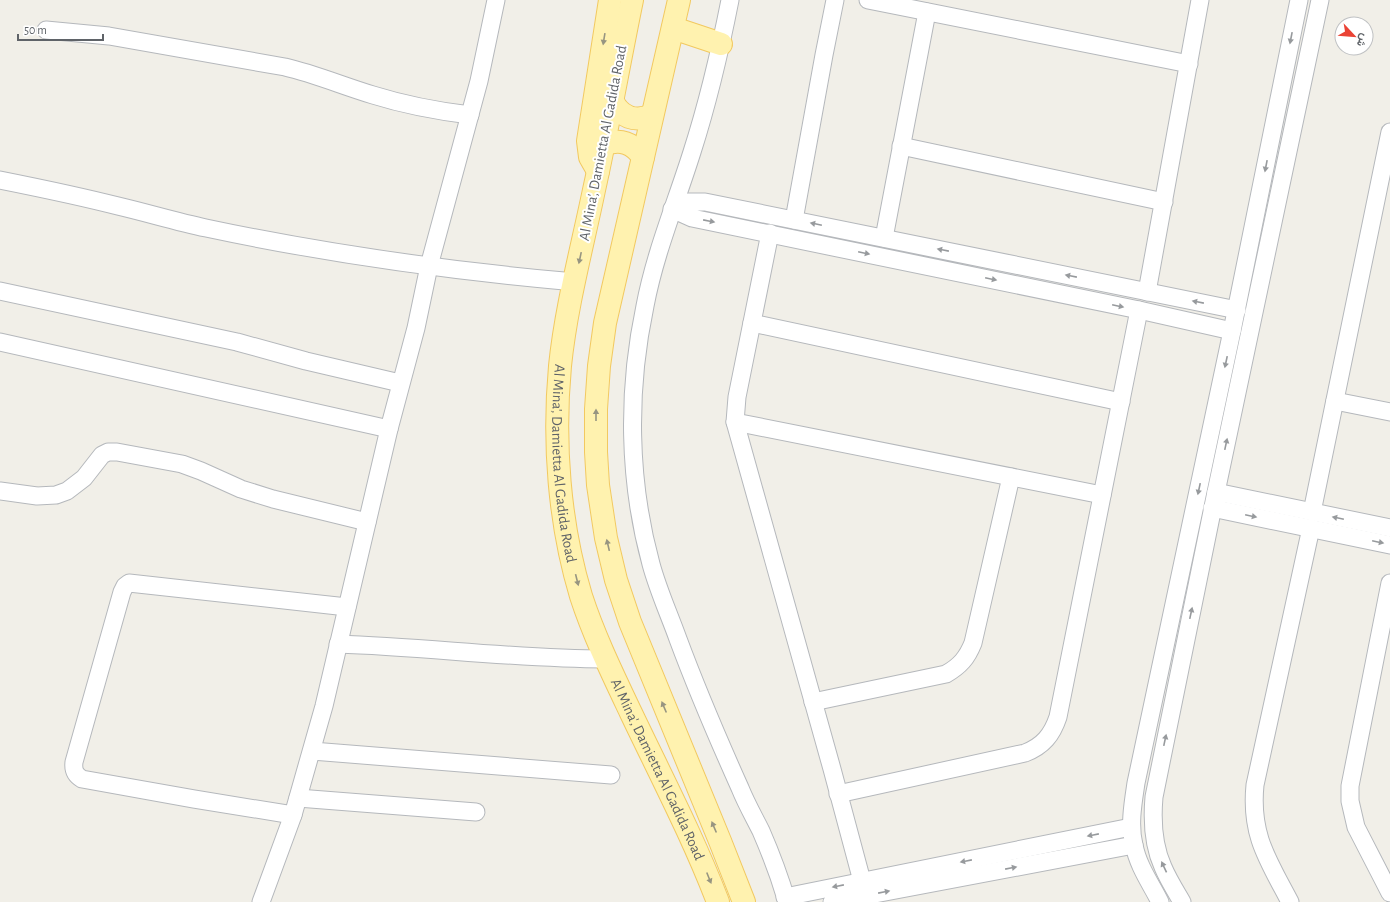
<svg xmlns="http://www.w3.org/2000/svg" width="1390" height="902" font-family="'Alegreya Sans',Vazirmatn,sans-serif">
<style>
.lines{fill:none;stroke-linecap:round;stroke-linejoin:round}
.minor-casing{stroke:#b5b8bc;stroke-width:19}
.major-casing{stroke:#f2c960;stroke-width:24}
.minor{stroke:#fff;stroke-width:17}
.major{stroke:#fff2af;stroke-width:22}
.oneway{fill:#979a9d}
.oneway2{fill:#979581}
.labels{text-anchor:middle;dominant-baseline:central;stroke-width:4;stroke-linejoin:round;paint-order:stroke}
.street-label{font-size:15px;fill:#5f6368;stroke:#fff}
</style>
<rect width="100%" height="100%" fill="#f1efe8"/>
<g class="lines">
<defs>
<g id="minor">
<path d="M730,0C720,51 708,102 692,152C676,203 655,253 645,306C627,391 628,480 651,564C658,590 669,614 678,639C697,690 718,739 740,788C746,803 754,817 761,831C771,854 780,878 787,902"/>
<polyline points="868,0 1189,64"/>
<path d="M46,30L109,36L285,67C315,74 343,86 373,95C405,105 437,111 470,115"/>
<polyline points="901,146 1164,202"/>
<path d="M0,180C40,188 79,196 118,206C148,213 177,222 206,228C328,254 451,271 575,282"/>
<polyline points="794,220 824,55 835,0"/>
<polyline points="770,233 737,397 735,422 832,769 862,881"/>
<polyline points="884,238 927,12"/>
<polyline points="0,291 237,342 306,361 400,383"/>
<polyline points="1147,292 1200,0"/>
<polyline points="752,323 1121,402"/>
<polyline points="1232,331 1139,310 692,218 672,209 688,202 705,202 1237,310"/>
<polyline points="0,342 389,429"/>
<polyline points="1335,401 1390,412"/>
<polyline points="735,422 1102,495"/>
<polyline points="0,491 37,496 56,495 67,491 84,478 102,455 108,452 117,452 182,464 201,471 241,489 273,499 367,522"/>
<polyline points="1216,492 1390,528"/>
<polyline points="1212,508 1390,545"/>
<polyline points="1312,512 1390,132"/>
<polyline points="1390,583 1350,786 1350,801 1356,827 1390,893"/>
<path d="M338,644C428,647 516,659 605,659"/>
<path d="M813,702L946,674C960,666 967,658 973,643L1011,477"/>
<polyline points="312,751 611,775"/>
<path d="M838,794L1025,753C1043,746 1052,735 1058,717L1139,310"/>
<polyline points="298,798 476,812"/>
<path d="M293,815L194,799L82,779C75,775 73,770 74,762L122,592L125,586L129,583L347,607"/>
<polyline points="785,897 1131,827"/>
<polyline points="261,902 293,815 324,706 389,429 416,328 429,266 479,81 496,0"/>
<polyline points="832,902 1134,845"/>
<path d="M1160,902C1151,884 1138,866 1134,845C1129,825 1133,803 1136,783L1232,331L1299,0"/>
<path d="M1182,902C1175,890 1168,879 1163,867C1153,845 1152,820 1154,797L1216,492L1320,0"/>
<path d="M1290,902C1268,860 1250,835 1255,785L1311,528"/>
</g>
<g id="major">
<path id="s1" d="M632,0C619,63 608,127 594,190C582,248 566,307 560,366C553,442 559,523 581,596C594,636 613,675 631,713C661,776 693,837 718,902"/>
<polyline points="679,0 605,323 599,366 596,409 596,452 598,485 606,538 616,580 630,622 720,841 744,902"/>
<polyline points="673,28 721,44"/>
<path d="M612,100C620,117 635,123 652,115"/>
<path d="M604,145C620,138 633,143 643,157"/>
<polyline points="598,171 590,157 588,141 610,0"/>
</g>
</defs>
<use href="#minor" class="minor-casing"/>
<use href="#major" class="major-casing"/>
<use href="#minor" class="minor"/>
<use href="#major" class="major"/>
</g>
<defs><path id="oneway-solid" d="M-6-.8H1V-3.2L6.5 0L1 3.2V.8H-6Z"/></defs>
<g class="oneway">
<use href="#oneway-solid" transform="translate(1291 38) rotate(101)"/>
<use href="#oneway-solid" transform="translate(1266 166) rotate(101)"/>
<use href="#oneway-solid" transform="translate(709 221) rotate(11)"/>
<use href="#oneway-solid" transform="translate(816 224) rotate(-168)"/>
<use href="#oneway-solid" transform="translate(943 250) rotate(-169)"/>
<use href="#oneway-solid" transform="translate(864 253) rotate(12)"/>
<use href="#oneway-solid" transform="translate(1071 276) rotate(-169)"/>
<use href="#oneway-solid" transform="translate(991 279) rotate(12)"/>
<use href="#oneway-solid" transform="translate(1198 302) rotate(-169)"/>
<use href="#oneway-solid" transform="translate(1118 306) rotate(12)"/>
<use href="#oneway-solid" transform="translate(1226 362) rotate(102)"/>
<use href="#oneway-solid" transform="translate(1226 444) rotate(-78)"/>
<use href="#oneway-solid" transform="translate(1199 489) rotate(102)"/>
<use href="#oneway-solid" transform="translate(1251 516) rotate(12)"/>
<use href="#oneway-solid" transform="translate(1338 518) rotate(-168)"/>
<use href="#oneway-solid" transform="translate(1378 542) rotate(12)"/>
<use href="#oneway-solid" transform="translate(1191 613) rotate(-78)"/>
<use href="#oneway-solid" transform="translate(1165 740) rotate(-78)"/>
<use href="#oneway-solid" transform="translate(1093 835) rotate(169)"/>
<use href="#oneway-solid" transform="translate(966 861) rotate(169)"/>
<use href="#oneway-solid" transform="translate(1164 867) rotate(-115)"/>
<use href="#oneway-solid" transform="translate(1011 868) rotate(-11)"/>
<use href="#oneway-solid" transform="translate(838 886) rotate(169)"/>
<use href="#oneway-solid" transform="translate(884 892) rotate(-11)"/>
</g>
<g class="oneway2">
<use href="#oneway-solid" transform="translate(604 39) rotate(99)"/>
<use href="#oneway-solid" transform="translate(580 258) rotate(102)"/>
<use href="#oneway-solid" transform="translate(596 415) rotate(-90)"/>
<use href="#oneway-solid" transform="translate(608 545) rotate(-103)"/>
<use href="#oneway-solid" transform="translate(577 580) rotate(76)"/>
<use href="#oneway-solid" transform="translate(664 707) rotate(-113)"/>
<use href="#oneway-solid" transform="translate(714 827) rotate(-113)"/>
<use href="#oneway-solid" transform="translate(709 878) rotate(68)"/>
</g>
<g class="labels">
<g class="street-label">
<text transform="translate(603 143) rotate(-79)">Al Mina', Damietta Al Gadida Road</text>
<text stroke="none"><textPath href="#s1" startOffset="471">Al Mina', Damietta Al Gadida Road</textPath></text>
<text stroke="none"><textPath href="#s1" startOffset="795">Al Mina', Damietta Al Gadida Road</textPath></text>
</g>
</g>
<g transform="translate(1354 36) rotate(116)"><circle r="19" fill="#ffffff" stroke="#bfc1c3"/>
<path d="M0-3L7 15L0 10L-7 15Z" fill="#ea4335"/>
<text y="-6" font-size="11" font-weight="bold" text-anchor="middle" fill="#5f6368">ش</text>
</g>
<path d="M18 34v6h85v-6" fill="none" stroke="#5f6368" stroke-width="2"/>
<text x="24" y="34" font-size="12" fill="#5f6368" stroke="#ffffff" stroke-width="3" paint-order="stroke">50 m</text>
</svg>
